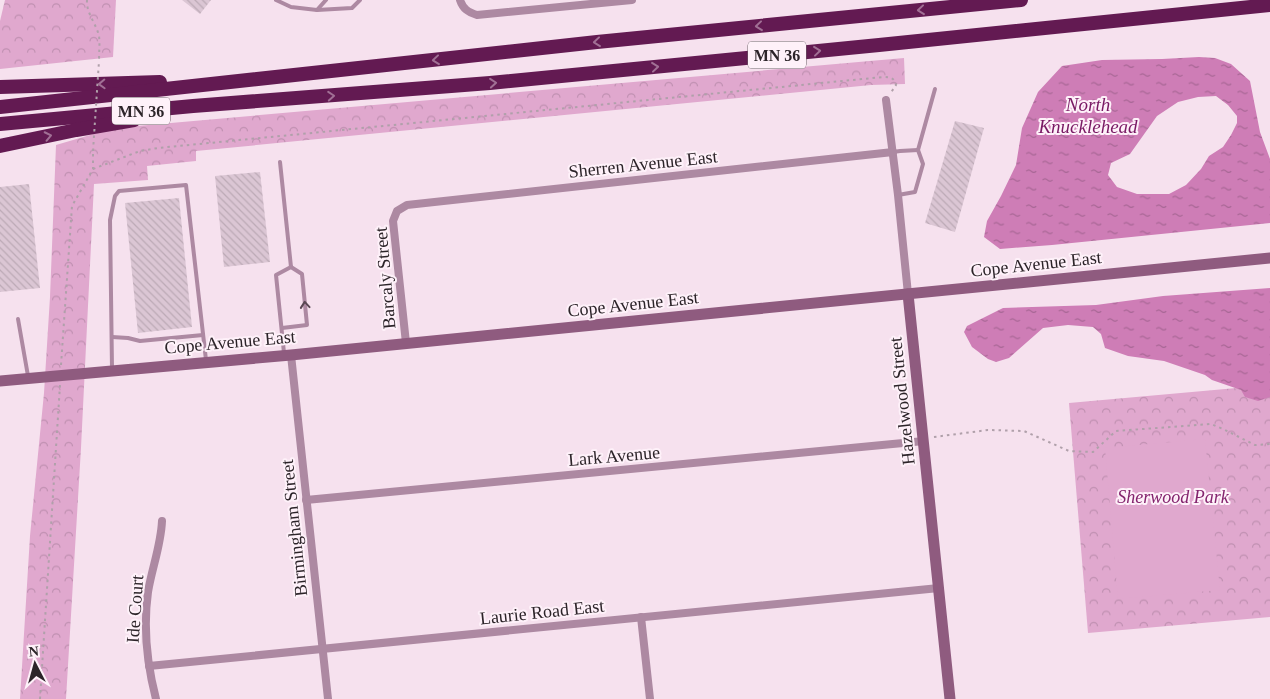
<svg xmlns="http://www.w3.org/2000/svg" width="1270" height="699" font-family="'Times New Roman',serif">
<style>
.park{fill:url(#park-crowns)}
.garden{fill:#e0a8ce}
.water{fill:url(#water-ripples);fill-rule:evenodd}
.building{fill:url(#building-back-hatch)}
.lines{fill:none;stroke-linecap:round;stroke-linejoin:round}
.path{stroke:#b0a0aa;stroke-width:2;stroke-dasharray:2.5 4;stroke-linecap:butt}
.lane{stroke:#ad89a2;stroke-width:4}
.street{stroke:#ad89a2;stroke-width:8}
.secondary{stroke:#8f5b7f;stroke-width:11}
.highway{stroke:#631a52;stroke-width:14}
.path-bridge{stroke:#b0a0aa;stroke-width:2;stroke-dasharray:2.5 4;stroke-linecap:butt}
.oneway{stroke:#a17095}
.oneway2{stroke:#594753}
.labels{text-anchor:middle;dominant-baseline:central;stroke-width:4;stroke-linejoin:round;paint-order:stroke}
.shield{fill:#fef1f9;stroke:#6b6267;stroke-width:1}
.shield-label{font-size:16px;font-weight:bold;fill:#2c2429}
.street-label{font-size:18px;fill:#2c2429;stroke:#fef1f9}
.park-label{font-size:18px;font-style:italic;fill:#84246e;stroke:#fef1f9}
.water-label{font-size:19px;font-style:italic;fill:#791964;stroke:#fef1f9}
</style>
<defs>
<pattern id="park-crowns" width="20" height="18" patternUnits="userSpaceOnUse" patternTransform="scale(1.25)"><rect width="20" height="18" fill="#e0a8ce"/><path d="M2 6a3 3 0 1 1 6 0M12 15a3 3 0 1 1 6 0" fill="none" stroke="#c090b1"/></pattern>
<pattern id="water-ripples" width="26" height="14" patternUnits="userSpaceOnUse" patternTransform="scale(1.25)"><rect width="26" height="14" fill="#ce7db6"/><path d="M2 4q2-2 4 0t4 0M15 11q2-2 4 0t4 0" fill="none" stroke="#a76694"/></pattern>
<pattern id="building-back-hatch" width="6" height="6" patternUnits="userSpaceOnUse" patternTransform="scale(1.25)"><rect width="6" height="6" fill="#dbc6d4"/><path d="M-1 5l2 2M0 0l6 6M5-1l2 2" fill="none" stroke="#bcaab6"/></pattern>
</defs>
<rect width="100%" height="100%" fill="#f6e1ee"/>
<g class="park">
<polygon points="5,0 116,0 113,57 0,69 0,21"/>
<polygon points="904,58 905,84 871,85 196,151 196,161 147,166 148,180 94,184 81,448 66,699 20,699 30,536 44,393 50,297 56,145 114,128"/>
<polygon points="1270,385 1270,617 1088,633 1069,403"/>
</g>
<polygon class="garden" points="1205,439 1220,590 1118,599 1105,448"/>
<g class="water">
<path d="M1199,57L1215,58L1231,64L1250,81L1260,132L1270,159V223L1052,245L1000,249L984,237L987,221L1001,196L1016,165L1022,128L1038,92L1062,66L1102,60L1162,59ZM1216,96L1228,105L1237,116V123L1231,135L1223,147L1209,156L1201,169L1186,185L1169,194H1137L1117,187L1108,175L1111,163L1130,154L1157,116L1178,102L1198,97Z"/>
<polygon points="1270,288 1270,397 1258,401 1245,397 1241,390 1212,380 1205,375 1164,361 1128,356 1105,348 1101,334 1093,327 1068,325 1043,328 1009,358 996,362 988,359 972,347 964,332 967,326 1003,308 1096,305 1163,296"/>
</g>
<g class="building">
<polygon points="182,0 211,0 200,14"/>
<polygon points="955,121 984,128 955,232 925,223"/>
<polygon points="260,172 270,262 224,267 215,176"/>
<polygon points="29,184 40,288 0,292 0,187"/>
<polygon points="179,198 192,327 138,333 125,203"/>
</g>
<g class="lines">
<g class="path">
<path d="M87,0C86,13 96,23 99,36C100,44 99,52 99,61"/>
<path d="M93,169L140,151L158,148L883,77C891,77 894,78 896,85L890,94"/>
<polyline points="61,365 72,206 93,169 93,151"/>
<polyline points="934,437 988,430 1024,431 1069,451 1093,452 1116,431 1211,424 1223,429 1255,445 1270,444"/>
<polyline points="40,699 60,385"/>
</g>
<g class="lane">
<polyline points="276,0 291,7 317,10 352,8 360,0"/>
<polyline points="317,10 326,0"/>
<polyline points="893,152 900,151 918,150"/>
<polyline points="280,162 291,267"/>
<polyline points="898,195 915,192 923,164 918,150 935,89"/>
<polyline points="18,319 28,376"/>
<polyline points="282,328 307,325 302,274 291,267"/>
<polyline points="112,337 128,338 140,341 203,335"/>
<polyline points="284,353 276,275 291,267"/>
<polyline points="112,368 110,220 115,196 119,191 186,185 206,360"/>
</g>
<g class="street">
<path d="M460,0C463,9 468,12 477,15L632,0"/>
<polyline points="886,100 898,195 908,294"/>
<polyline points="406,343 393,221 397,211 407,205 893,152"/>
<polyline points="291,355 328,699"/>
<polyline points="306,500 924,441"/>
<polyline points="641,617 650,699"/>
<polyline points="149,666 939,588"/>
<path d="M156,699C147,664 143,628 148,592C152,568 161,545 162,521"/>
</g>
<g class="secondary">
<polyline points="908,294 950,699"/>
<polyline points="0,381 291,355 1270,258"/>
</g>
<g class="highway">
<polyline points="0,87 160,82"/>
<polyline points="0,107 597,42 1021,0"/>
<polyline points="0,124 193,106 490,83 879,45 1270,5"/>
<polyline points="0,146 76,130 134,120"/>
</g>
<polyline class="path-bridge" points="93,151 99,61"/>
</g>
<defs><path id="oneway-chevron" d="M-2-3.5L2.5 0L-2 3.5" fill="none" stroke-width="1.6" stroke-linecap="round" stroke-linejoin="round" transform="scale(1.25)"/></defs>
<g class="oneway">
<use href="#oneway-chevron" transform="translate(921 10) rotate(174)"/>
<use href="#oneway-chevron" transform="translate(759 26) rotate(174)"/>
<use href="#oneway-chevron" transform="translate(597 42) rotate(174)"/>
<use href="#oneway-chevron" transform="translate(817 51) rotate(-6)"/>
<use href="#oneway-chevron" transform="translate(436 60) rotate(174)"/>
<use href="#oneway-chevron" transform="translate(655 67) rotate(-6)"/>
<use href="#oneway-chevron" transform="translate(493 83) rotate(-5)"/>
<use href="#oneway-chevron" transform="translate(102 84) rotate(178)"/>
<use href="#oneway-chevron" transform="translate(331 96) rotate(-4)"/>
<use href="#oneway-chevron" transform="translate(48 136) rotate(-12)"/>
</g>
<use class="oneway2" href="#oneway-chevron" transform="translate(305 305) rotate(-95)"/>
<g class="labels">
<g class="shield">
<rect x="748" y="41.5" width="58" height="27" rx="4"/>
<rect x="112" y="97.5" width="58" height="27" rx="4"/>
</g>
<g class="shield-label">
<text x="777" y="55">MN 36</text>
<text x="141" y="111">MN 36</text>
</g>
<g class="street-label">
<text transform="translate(643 164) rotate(-6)">Sherren Avenue East</text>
<text transform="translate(1036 264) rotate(-6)">Cope Avenue East</text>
<text transform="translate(385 278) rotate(-95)">Barcaly Street</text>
<text transform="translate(633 304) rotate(-6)">Cope Avenue East</text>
<text transform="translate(230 342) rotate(-5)">Cope Avenue East</text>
<text transform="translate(902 401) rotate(-96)">Hazelwood Street</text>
<text transform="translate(614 456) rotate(-5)">Lark Avenue</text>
<text transform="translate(294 528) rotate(-96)">Birmingham Street</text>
<text transform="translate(135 609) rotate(-86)">Ide Court</text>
<text transform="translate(542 612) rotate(-6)">Laurie Road East</text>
</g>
<g class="park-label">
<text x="1173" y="497">Sherwood Park</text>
</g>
<g class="water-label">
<text x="1088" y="104">North<tspan x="1088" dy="22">Knucklehead</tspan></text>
</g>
</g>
<g transform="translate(35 664) rotate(354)" stroke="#fef1f9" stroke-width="4" paint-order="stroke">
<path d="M0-4L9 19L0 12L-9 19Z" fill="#2c2429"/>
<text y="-8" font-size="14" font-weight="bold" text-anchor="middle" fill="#2c2429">N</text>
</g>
</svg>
